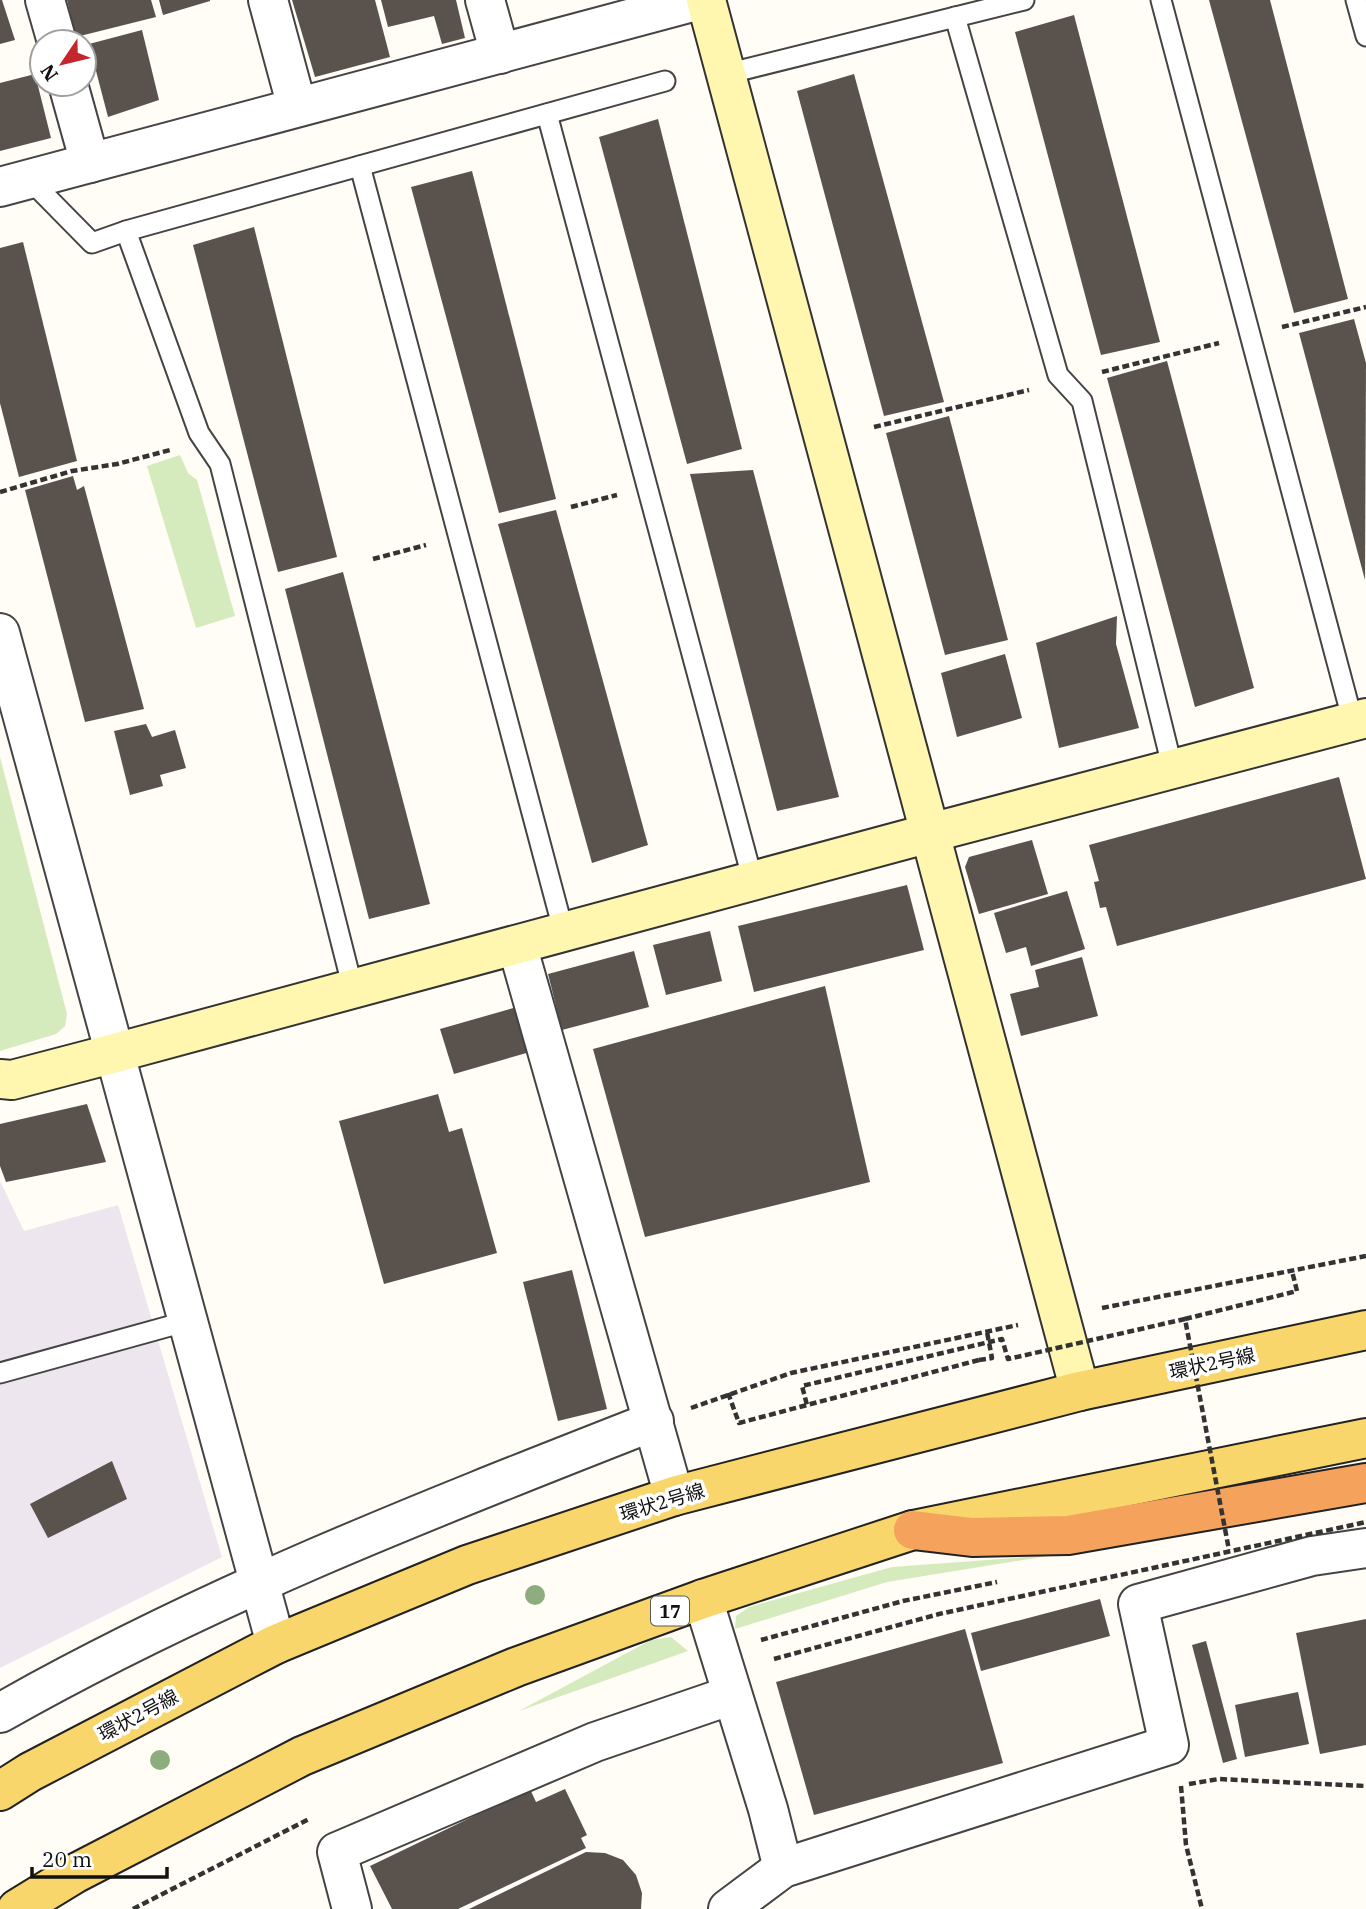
<svg xmlns="http://www.w3.org/2000/svg" width="1366" height="1909" font-family="'IBM Plex Serif','Noto Sans JP',serif">
<style>
.industrial{fill:#eee6ef}
.green{fill:#d5ebbd}
.building{fill:#5a524d}
.lines{fill:none;stroke-linecap:round;stroke-linejoin:round}
.lane-casing{stroke:#444;stroke-width:23}
.street-casing{stroke:#444;stroke-width:42}
.secondary-casing{stroke:#333;stroke-width:42}
.primary-casing{stroke:#222;stroke-width:42}
.highway-casing{stroke:#222;stroke-width:42}
.path{stroke:#333;stroke-width:4.5;stroke-dasharray:7 3.5;stroke-linecap:butt}
.lane{stroke:#fff;stroke-width:19}
.street{stroke:#fff;stroke-width:38}
.secondary{stroke:#fff6b0;stroke-width:38}
.primary{stroke:#f9d66b;stroke-width:38}
.highway{stroke:#f5a25d;stroke-width:38}
.path-bridge{stroke:#333;stroke-width:4.5;stroke-dasharray:7 3.5;stroke-linecap:butt}
.tree{fill:#8dad7f}
.labels{text-anchor:middle;dominant-baseline:central;stroke-width:7;stroke-linejoin:round;paint-order:stroke}
.shield{fill:#fff;stroke:#585858;stroke-width:2}
.shield-label{font-size:18px;font-weight:bold;fill:#111}
.street-label{font-size:19px;fill:#111;stroke:#fff}
</style>
<rect width="100%" height="100%" fill="#fffdf5"/>
<polygon class="industrial" points="0,1181 24,1231 118,1205 222,1557 0,1668"/>
<g class="green">
<polygon points="180,455 188,473 197,480 235,616 196,628 147,466"/>
<polygon points="0,757 67,1014 65,1026 56,1034 0,1051"/>
<polygon points="1054,1555 887,1582 735,1629 736,1616 749,1607 892,1567"/>
<polygon points="671,1637 688,1651 519,1711 651,1640"/>
</g>
<g class="building">
<polygon points="0,0 2,0 15,40 0,44"/>
<polygon points="67,0 151,0 156,17 76,37"/>
<polygon points="159,0 210,0 210,1 163,15"/>
<polygon points="292,0 375,0 390,57 315,77"/>
<polygon points="381,0 456,0 465,38 442,44 434,16 388,27"/>
<polygon points="1209,0 1270,0 1348,299 1294,313"/>
<polygon points="1074,15 1160,342 1101,355 1015,32"/>
<polygon points="142,30 159,100 108,117 89,44"/>
<polygon points="35,74 51,138 0,151 0,83"/>
<polygon points="854,74 944,402 884,416 797,91"/>
<polygon points="658,119 742,449 687,464 599,137"/>
<polygon points="472,171 556,499 499,513 411,187"/>
<polygon points="254,227 337,557 278,572 193,245"/>
<polygon points="23,242 77,461 19,477 0,403 0,248"/>
<polygon points="1354,319 1366,363 1365,580 1299,333"/>
<polygon points="1167,361 1254,688 1195,707 1107,378"/>
<polygon points="949,416 1008,640 945,655 886,433"/>
<polygon points="753,470 839,797 777,811 690,474"/>
<polygon points="73,476 77,490 84,486 144,709 85,722 25,490"/>
<polygon points="556,510 648,845 592,863 498,524"/>
<polygon points="343,572 430,904 369,919 285,589"/>
<polygon points="1117,616 1116,644 1139,728 1059,748 1036,643"/>
<polygon points="1005,654 1022,718 957,737 941,673"/>
<polygon points="146,724 152,737 175,730 186,768 160,775 163,786 130,795 114,731"/>
<polygon points="1339,777 1366,879 1117,946 1106,907 1100,908 1094,882 1099,881 1089,845"/>
<polygon points="1032,840 1048,894 979,914 965,867 969,857"/>
<polygon points="907,885 924,950 754,992 738,926"/>
<polygon points="1067,891 1085,949 1031,966 1026,947 1006,953 994,913"/>
<polygon points="710,931 722,981 666,995 653,945"/>
<polygon points="634,951 649,1007 562,1030 548,974"/>
<polygon points="1082,957 1098,1016 1021,1036 1010,994 1039,987 1035,970"/>
<polygon points="825,986 870,1182 645,1237 593,1049"/>
<polygon points="517,1007 530,1052 454,1074 440,1029"/>
<polygon points="438,1094 449,1132 462,1128 497,1253 384,1284 339,1121"/>
<polygon points="87,1104 106,1162 6,1182 0,1166 0,1124"/>
<polygon points="572,1270 607,1409 558,1421 523,1282"/>
<polygon points="112,1461 127,1499 48,1538 30,1504"/>
<polygon points="1100,1599 1110,1636 981,1671 971,1633"/>
<polygon points="1366,1619 1366,1745 1320,1754 1296,1633"/>
<polygon points="965,1629 1003,1763 814,1815 776,1682"/>
<polygon points="1206,1641 1237,1759 1223,1763 1192,1645"/>
<polygon points="1298,1692 1309,1744 1245,1757 1235,1705"/>
<polygon points="530,1789 536,1802 565,1789 587,1835 581,1838 586,1848 458,1909 392,1909 370,1866"/>
<polygon points="586,1852 605,1853 623,1860 636,1875 642,1893 641,1909 469,1909"/>
</g>
<g class="lines">
<defs>
<g id="lane">
<polyline points="1161,0 1353,722"/>
<polyline points="1356,0 1366,36"/>
<polyline points="955,17 1058,375 1082,401 1173,770"/>
<polyline points="726,74 1024,0"/>
<polyline points="547,114 753,881"/>
<polyline points="360,166 564,933"/>
<polyline points="29,179 92,243 126,231 665,81"/>
<polyline points="126,231 199,433 220,464 353,989"/>
<polyline points="0,1373 188,1321"/>
</g>
<g id="street">
<polyline points="45,0 57,42"/>
<polyline points="268,0 297,107"/>
<polyline points="485,0 500,54"/>
<polyline points="68,84 90,163"/>
<polyline points="0,187 700,0"/>
<polyline points="0,633 276,1644"/>
<polyline points="517,945 674,1496"/>
<polyline points="703,1599 768,1809 783,1868"/>
<path d="M0,1713C208,1595 432,1508 654,1421"/>
<polyline points="352,1909 337,1852 595,1742 732,1695"/>
<polyline points="728,1909 783,1868 1169,1745 1138,1604 1312,1556 1366,1548"/>
</g>
<g id="secondary">
<polyline points="706,0 1080,1391"/>
<polyline points="0,1079 12,1080 115,1053 930,833 1366,718"/>
</g>
<g id="primary">
<polyline points="0,1791 30,1772 276,1644 467,1565 674,1496 1080,1391 1366,1330"/>
<polyline points="17,1909 74,1874 302,1756 516,1667 703,1599 913,1530 1366,1438"/>
</g>
<polyline id="highway" points="913,1530 972,1537 1068,1535 1366,1483"/>
</defs>
<use href="#lane" class="lane-casing"/>
<use href="#street" class="street-casing"/>
<use href="#secondary" class="secondary-casing"/>
<use href="#primary" class="primary-casing"/>
<use href="#highway" class="highway-casing"/>
<g class="path">
<polyline points="1282,327 1366,307"/>
<polyline points="1102,372 1219,343"/>
<polyline points="874,427 1029,390"/>
<polyline points="0,492 72,471 117,464 170,450"/>
<polyline points="571,507 617,495"/>
<polyline points="373,559 426,545"/>
<polyline points="1102,1308 1366,1256"/>
<polyline points="1185,1319 1297,1291 1292,1271"/>
<polyline points="979,1360 992,1358 987,1332"/>
<polyline points="728,1393 739,1423 807,1405"/>
<polyline points="691,1408 791,1373 1018,1325"/>
<polyline points="761,1640 903,1601 997,1582"/>
<polyline points="1189,1784 1219,1779 1366,1786"/>
<polyline points="1181,1786 1186,1845 1202,1909"/>
<polyline points="133,1909 309,1819"/>
</g>
<use href="#lane" class="lane"/>
<use href="#street" class="street"/>
<use href="#secondary" class="secondary"/>
<use href="#primary" class="primary"/>
<use href="#highway" class="highway"/>
<g class="path-bridge">
<polyline points="979,1360 807,1405 802,1386 1002,1339 1008,1359 1185,1319 1229,1550"/>
<polyline points="774,1659 939,1614 1366,1522"/>
</g>
</g>
<g class="tree">
<circle cx="535" cy="1595" r="10"/>
<circle cx="160" cy="1760" r="10"/>
</g>
<g class="labels">
<rect class="shield" x="651" y="1596.5" width="38" height="29" rx="5"/>
<g class="shield-label">
<text x="670" y="1611">17</text>
</g>
<g class="street-label">
<text transform="translate(1212 1363) rotate(-12)">環状2号線</text>
<text transform="translate(662 1502) rotate(-17)">環状2号線</text>
<text transform="translate(138 1715) rotate(-28)">環状2号線</text>
</g>
</g>
<g transform="translate(63 63) rotate(235)"><circle r="33" fill="#ffffff" stroke="#a0a0a0" stroke-width="2"/>
<path d="M0-5L12 26L0 18L-12 26Z" fill="#c4262e"/>
<text y="-10" font-size="19" font-weight="bold" text-anchor="middle" fill="#111111">N</text>
</g>
<path d="M32 1867v10h135v-10" fill="none" stroke="#111111" stroke-width="3.5"/>
<text x="42" y="1867" font-size="21" fill="#111111" stroke="#ffffff" stroke-width="5" paint-order="stroke">20 m</text>
</svg>
